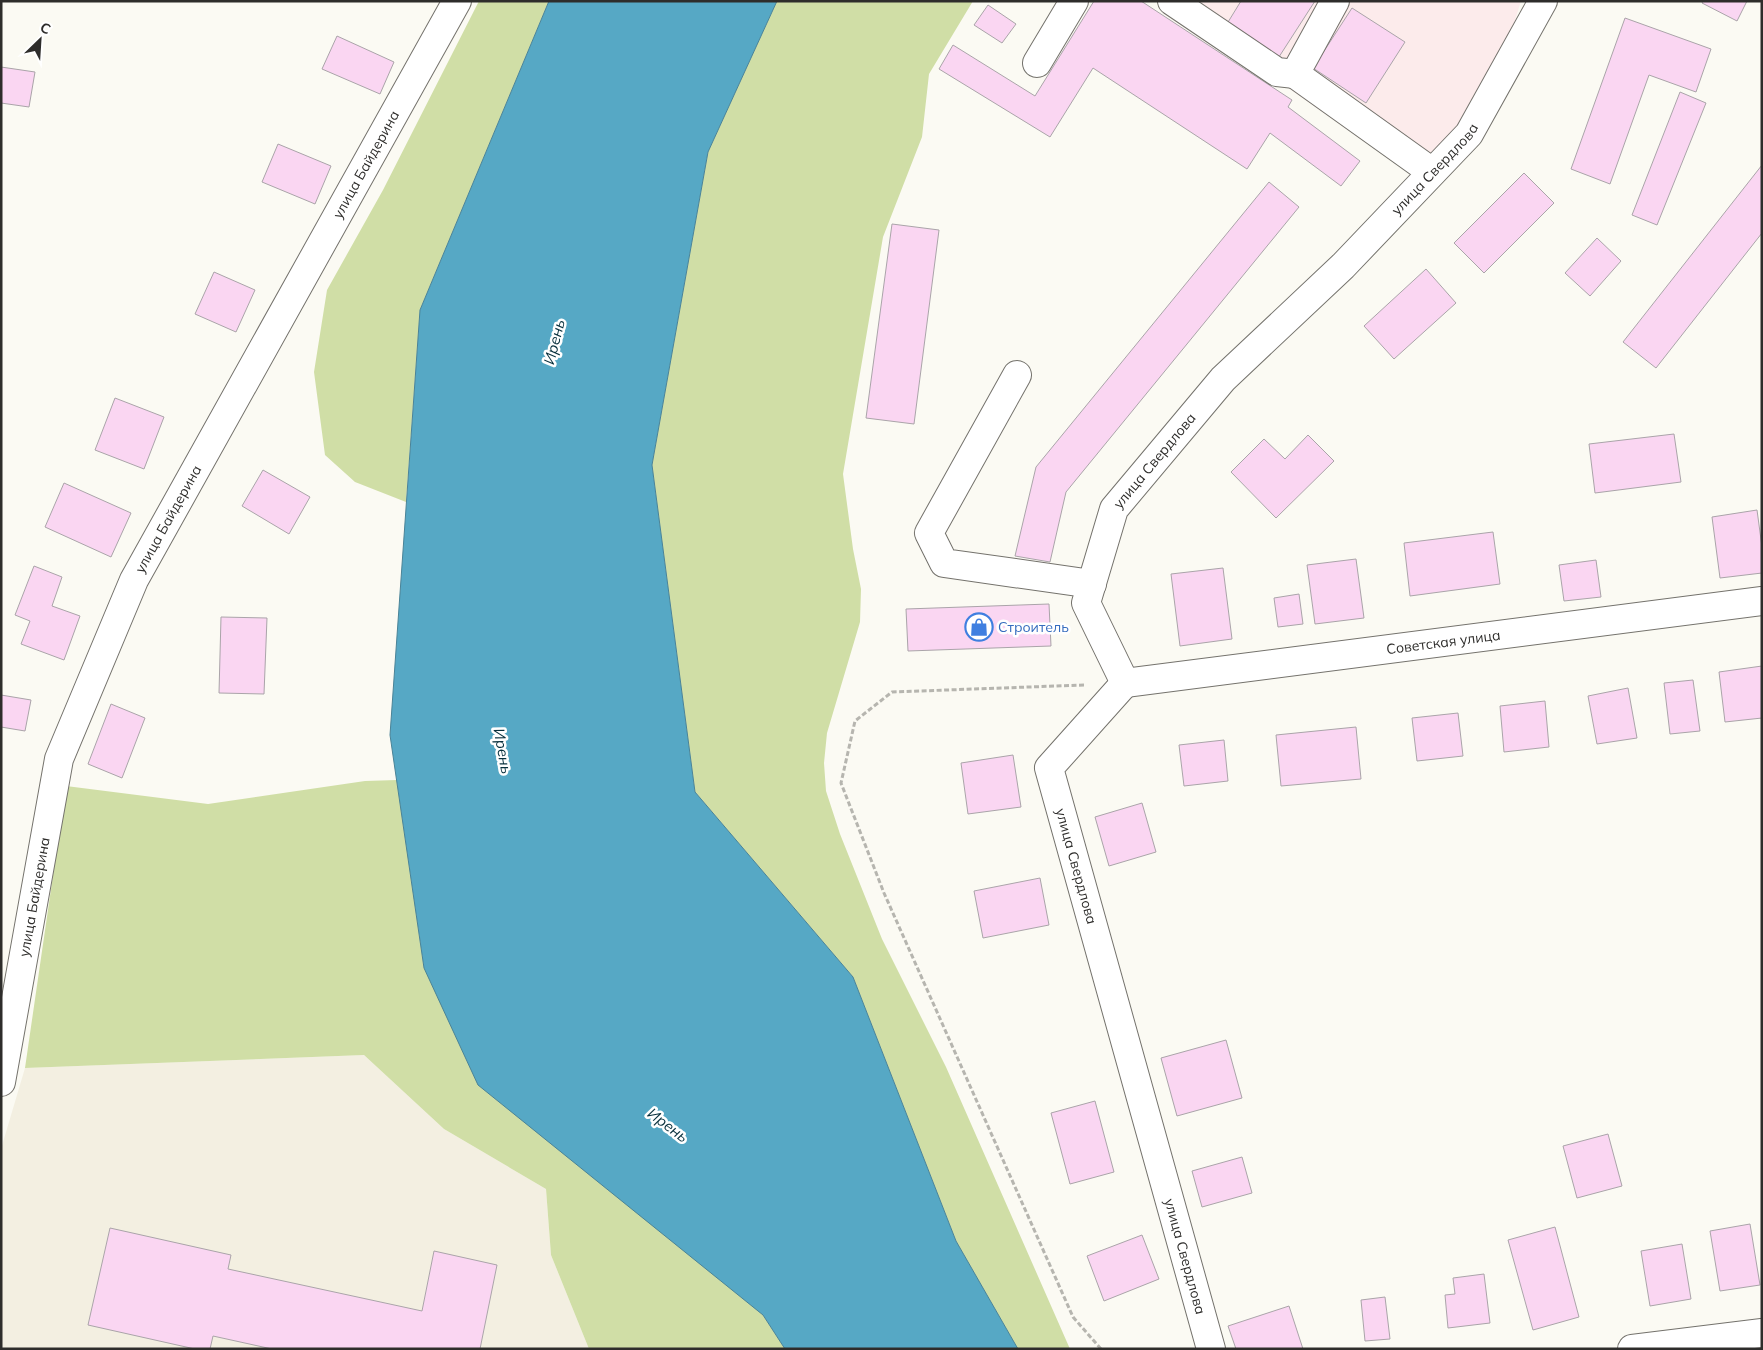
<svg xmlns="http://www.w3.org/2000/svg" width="1763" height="1350" font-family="Mulish,sans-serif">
  <rect width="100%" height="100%" fill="#fbfaf3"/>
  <path fill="#fcebeb" d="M1165,1h356l-9,29 -56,99 -43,47z"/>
  <path fill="#f3efe1" d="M364,1055l80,74 102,60 5,66 38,94h-588v-200l24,-81z"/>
  <path fill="#d0dea6" d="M479,1h70l-129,309 -14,192 -51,-20 -30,-27 -11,-83 13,-82 56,-100z
    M777,1h196l-44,73 -7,63 -39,100 -40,237 10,75 8,40 -1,33 -33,111 -3,30 2,28 14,43 42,105 64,128 124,282h-52l-62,-108 -103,-264 -158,-185 -43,-327 56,-313z
    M397,780l27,188 339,347 22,34h-196l-38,-94 -5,-66 -102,-60 -80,-74 -339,13 41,-282 142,18 157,-23z"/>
  <path fill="#56a8c5" stroke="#4a8397" d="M549,1h228l-69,151 -56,313 43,327 158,185 103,264 62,108h-233l-22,-34 -285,-230 -54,-117 -34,-233 30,-425z"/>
  <path fill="#fad6f2" stroke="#aaa4a9" d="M1094,1h47l151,99 -4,7 72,54 -19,25 -71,-53 -23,36 -154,-101 -43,69 -111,-68 14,-24 82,51z
    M1241,1h74l-38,59 -52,-33z
    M1703,1h44l-10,20 -35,-18z
    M988,5l28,19 -14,19 -28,-18z
    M1352,8l53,34 -39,61 -53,-35z
    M1625,18l86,31 -15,43 -47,-17 -39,109 -39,-15z
    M337,36l57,26 -14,32 -58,-25z
    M1,67l34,5 -6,35 -28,-4z
    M1680,92l26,11 -49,122 -25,-10z
    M278,144l53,22 -16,38 -53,-22z
    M1762,165v68l-106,135 -33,-26z
    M1524,173l30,30 -70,70 -30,-30z
    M1269,182l30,25 -233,285 -16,70 -35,-6 21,-89z
    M892,224l47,6 -25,194 -48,-6z
    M1597,238l24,23 -31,35 -25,-23z
    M1426,269l30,34 -62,56 -30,-33z
    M214,272l41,18 -19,42 -41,-18z
    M115,398l49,19 -20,52 -49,-19z
    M1674,434l7,48 -86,11 -6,-49z
    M1308,435l26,26 -58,57 -45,-46 33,-33 21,20z
    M263,470l47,27 -21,37 -47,-28z
    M64,483l67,30 -20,44 -66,-30z
    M1757,510l5,37v26l-42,5 -8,-61z
    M1493,532l7,52 -90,12 -6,-53z
    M1356,559l8,59 -49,6 -8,-59z
    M1596,560l5,37 -37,4 -5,-36z
    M34,566l28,11 -10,29 28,10 -16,44 -43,-16 9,-23 -15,-6z
    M1223,568l9,71 -52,7 -9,-72z
    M1299,594l4,30 -25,3 -4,-29z
    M1049,604l2,42 -143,5 -2,-42z
    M221,617l46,1 -3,76 -45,-1z
    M1762,666v52l-37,4 -6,-50z
    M1693,680l7,51 -30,3 -6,-51z
    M1628,688l9,50 -40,6 -9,-48z
    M1,695l30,5 -6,31 -24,-4z
    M1545,701l4,46 -45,5 -4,-46z
    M111,704l34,14 -23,60 -34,-14z
    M1458,713l5,43 -46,5 -5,-43z
    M1356,727l5,52 -80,7 -5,-51z
    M1224,740l4,41 -44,5 -5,-41z
    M1013,755l8,52 -53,7 -7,-51z
    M1142,803l14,49 -47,14 -14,-49z
    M1040,878l9,47 -66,13 -9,-47z
    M1226,1040l16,58 -65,18 -16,-58z
    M1095,1101l19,71 -44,12 -19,-71z
    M1608,1134l14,52 -45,12 -14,-52z
    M1242,1157l10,36 -50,14 -10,-36z
    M1750,1224l10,61 -40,6 -10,-60z
    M1555,1227l24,90 -46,13 -25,-90z
    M110,1228l121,27 -3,14 194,42 12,-60 63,14 -17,84h-208l-59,-13 -3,13h-15l-107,-24z
    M1142,1235l17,44 -55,22 -17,-45z
    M1682,1244l9,55 -41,7 -9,-55z
    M1484,1274l6,49 -42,5 -3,-33 10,-1 -2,-16z
    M1385,1297l5,42 -25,2 -4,-41z
    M1289,1306l14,43h-67l-8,-23z"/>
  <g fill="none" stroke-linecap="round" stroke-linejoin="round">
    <g stroke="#74726c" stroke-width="30">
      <g id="minor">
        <path d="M1172,1l105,71 18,2"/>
        <path d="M1335,1l-40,73 137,98"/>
        <path d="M1037,63l37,-62"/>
        <path d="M1017,375l-88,158 15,30 148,21"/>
        <path id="s1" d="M1125,683l-39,-80 28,-94 109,-130 120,-113 126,-132 74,-133"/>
        <path id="s2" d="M1125,683l-76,85 162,581"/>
        <path id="s3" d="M1125,683l637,-82"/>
        <path id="s4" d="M1,1082l58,-323 75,-179 323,-579"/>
        <path d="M1632,1349l130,-16"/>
      </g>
    </g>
    <path stroke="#b6b5af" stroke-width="3" stroke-dasharray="5 2.5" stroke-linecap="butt" d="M1084,685l-192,7 -37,29 -14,62 43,110 189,424 28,32"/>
    <use href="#minor" stroke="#fff" stroke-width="28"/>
  </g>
  <defs>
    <g id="shop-ring" transform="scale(1.4375)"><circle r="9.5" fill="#fff" stroke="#3f7fe0" stroke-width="1.5"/><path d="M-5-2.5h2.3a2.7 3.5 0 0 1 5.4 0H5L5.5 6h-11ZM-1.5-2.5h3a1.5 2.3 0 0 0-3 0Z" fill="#3f7fe0"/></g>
  </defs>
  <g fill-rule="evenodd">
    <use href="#shop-ring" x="979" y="627"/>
  </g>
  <g text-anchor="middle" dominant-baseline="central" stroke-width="5" stroke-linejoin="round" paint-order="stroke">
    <g font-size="14" fill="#2e2d2b" stroke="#fff">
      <text stroke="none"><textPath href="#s4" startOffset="998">улица Байдерина</textPath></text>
      <text stroke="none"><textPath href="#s1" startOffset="655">улица Свердлова</textPath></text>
      <text stroke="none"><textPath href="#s1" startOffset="250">улица Свердлова</textPath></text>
      <text stroke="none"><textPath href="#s4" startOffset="592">улица Байдерина</textPath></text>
      <text stroke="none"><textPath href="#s3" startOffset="321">Советская улица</textPath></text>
      <text stroke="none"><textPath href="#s2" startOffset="216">улица Свердлова</textPath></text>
      <text stroke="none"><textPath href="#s4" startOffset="188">улица Байдерина</textPath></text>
      <text stroke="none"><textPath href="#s2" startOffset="621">улица Свердлова</textPath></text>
    </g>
    <g font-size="14" fill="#366cbe" stroke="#fff" text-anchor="start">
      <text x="998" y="627">Строитель</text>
    </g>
    <g font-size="15" font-style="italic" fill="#072f3c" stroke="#fff">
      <text transform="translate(554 342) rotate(-76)">Ирень</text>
      <text transform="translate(503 751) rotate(80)">Ирень</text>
      <text transform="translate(668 1125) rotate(37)">Ирень</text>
    </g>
  </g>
  <rect width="1763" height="1350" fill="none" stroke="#2e2d2b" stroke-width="5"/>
  <g transform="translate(40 40) rotate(25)" stroke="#ffffff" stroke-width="4" paint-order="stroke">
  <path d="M0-4L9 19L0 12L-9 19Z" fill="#2e2d2b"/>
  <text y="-8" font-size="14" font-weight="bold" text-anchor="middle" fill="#2e2d2b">С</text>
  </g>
</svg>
